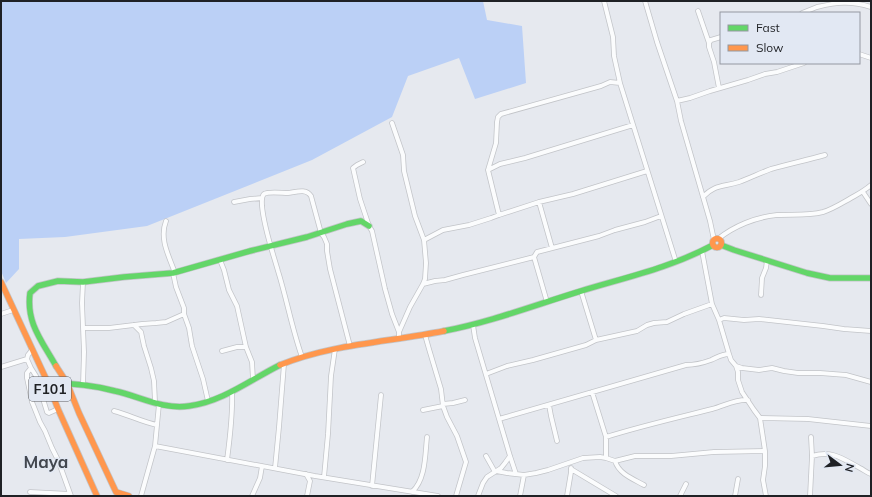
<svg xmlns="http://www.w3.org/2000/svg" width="872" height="497" font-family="Mulish,sans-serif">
  <rect width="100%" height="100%" fill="#e6e9ef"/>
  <path fill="#bbd0f6" d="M1,1h482l4,19 35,6 4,57 -51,16 -16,-41 -51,18 -16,41 -80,43 -165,66 -82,11 -46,2v30l-13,14 -5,-12z"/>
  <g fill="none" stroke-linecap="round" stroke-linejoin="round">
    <g stroke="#c2c4c8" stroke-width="5.5">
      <path id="street" d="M604,1l9,36 1,19 6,27
        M645,1l12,41 20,59
        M698,11l11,32
        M802,13c5,-2 10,-4 15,-6 21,-5 33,-6 54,0
        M859,54l12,4
        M719,88l-5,-26 -5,-15v-4l2,-3 10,-3
        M392,123l11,32 1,16 11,45 9,24 2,23 -1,16 -2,5 -13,23 -11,25
        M363,162l-6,3 -4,3 7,31 9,27 3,5 13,58 7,25 7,18v7
        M488,170l12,-6 25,-6 108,-33
        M863,192l8,12
        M703,197c12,-13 21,-10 36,-15 11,-4 21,-9 32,-13 18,-5 36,-9 54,-14
        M234,202l16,-3 12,-1
        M539,202l13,46
        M499,215l-11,-45 8,-27 1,-21 1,-5 3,-3 100,-28 9,-4 10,1 56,179
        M166,221c-7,18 3,35 9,52
        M718,239c16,-13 38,-22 59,-24 15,-1 31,1 46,-3 10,-3 19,-9 28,-14 7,-4 13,-7 20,-13
        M424,240l19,-10 26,-5 22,-7 8,-3 40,-13 34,-8 74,-23
        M714,240l-4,-19 -29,-100 -4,-20 13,-3 20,-7 38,-11 17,-6 12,-2 27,-9
        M702,251l10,53 7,16 5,-2 20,2 15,-1 64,7 21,3 27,2
        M534,257l13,45
        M220,260l4,10 5,20 8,16 9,41 6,15 1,18
        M173,273l3,14 8,21v6l5,14 3,18 11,33 5,22
        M83,282l-1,21 2,49 -1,32
        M423,284l12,-3 10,-1 18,-5 71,-18 3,-5 62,-16 16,-6 30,-8 16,-6
        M581,291l15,49
        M761,295l1,-17 4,-10 1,-8
        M1,314l12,-4
        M719,320l10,34
        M134,325l7,7 3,14 7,22 3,13 1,21
        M473,325l2,13 35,118 6,18
        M83,328h26l33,-4 14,-1 10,-1 18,-8
        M425,335l4,14 12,40 2,17 4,11 10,19 9,26 -10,34
        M32,350l-4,5 -1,4 4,9 5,8 11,36 2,1 9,-4
        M222,351l15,-4h9
        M302,357c-10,-28 -15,-57 -24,-86 -6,-21 -14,-43 -16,-65 0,-4 -1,-9 2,-12 4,-3 18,-1 24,-1 8,-1 18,-5 23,3l10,37 3,4 3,7v7l3,18 20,77
        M736,366l6,2 17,2 13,-2 12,3 14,2h22l26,2 25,7
        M1,367l26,-8
        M31,368l-4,5v5l5,24 8,20 5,9 7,17 6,12 13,36
        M486,374l21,-8 26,-6 53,-15 10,-5 41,-9 10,-6 7,-2 13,-1 17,-8 28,-10
        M592,392l14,45v21
        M443,404l10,-1 12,-3
        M549,405l2,11 6,25
        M423,410l20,-4
        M114,411c15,4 28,11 43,14
        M760,418l48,1 63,7
        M499,419l187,-54c9,0 17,-2 25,-5 7,-3 11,-6 18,-6l2,6 5,6 2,6v8l4,12 12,18 6,8 5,33v15l-2,14 3,16
        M606,437c35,-11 70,-19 106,-28 12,-3 23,-10 36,-9
        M155,446l160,30 123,20
        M486,456l9,16
        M812,456c21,-6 31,3 48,12 4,2 7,5 11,6
        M227,460c3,-23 6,-45 5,-69
        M615,461c4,13 18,18 29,24
        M275,468l4,-41 5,-63
        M571,469l45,27
        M496,471l11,2 17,2 12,-2 12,-3 35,-12 17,-1 6,1 9,3 20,-5h36l43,-4 51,-1
        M306,474l4,7 -3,15
        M324,477l4,-43 3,-58 4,-27
        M372,486l9,-91
        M30,492l40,2
        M412,492c14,-13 13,-37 15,-55
        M141,496l14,-50 4,-42
        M252,496l8,-18 2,-12
        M478,496l5,-13 4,-6 14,-9 4,-5 5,-7
        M520,496l4,-21
        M567,496l4,-24v-4
        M680,496l6,-12
        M735,496l3,-17
        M810,496l2,-40 -1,-19"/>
    </g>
    <g stroke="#c2c4c8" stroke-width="7">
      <path id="fast" d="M721,245l13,5 73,23 23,5h41
        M444,331c47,-9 91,-26 137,-40 46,-14 89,-23 132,-46
        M56,366c-14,-25 -30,-43 -26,-73l8,-7 20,-5 25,1 41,-5 49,-4 77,-22 57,-14 40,-13 14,-3 8,5
        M48,383c22,0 45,2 67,8 24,5 48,19 74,15 33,-4 61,-26 91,-41"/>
    </g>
    <g stroke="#c2c4c8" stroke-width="7">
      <path id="slow" d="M712.5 243a4.5 4.5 0 1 1 9 0a4.5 4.5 0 1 1-9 0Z
        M1,282l47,101 10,26 39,87
        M280,365c51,-21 109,-23 164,-34
        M56,366l11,17 12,30 37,79 13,4"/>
    </g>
    <use href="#street" stroke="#fbfcfd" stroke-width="4"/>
    <use href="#fast" stroke="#63d668" stroke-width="5.5"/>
    <use href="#slow" stroke="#ff974d" stroke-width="5.5"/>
  </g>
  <g text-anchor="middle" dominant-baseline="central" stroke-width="3" stroke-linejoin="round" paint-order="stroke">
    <rect fill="#e2e8f3" stroke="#5a5d63" stroke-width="1" x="29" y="377" width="42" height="24" rx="3"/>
    <g font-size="14" font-weight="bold" fill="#1f2125">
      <text x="50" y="389">F101</text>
    </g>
    <g font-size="17" font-weight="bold" fill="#42474f" stroke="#e2e8f3">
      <text x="46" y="461">Maya</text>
    </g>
  </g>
  <rect width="872" height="497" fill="none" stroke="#1f2125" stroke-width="4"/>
  <rect x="720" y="12" width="140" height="52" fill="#e2e8f3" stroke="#9498a1"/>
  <rect x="728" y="25" width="20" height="6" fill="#63d668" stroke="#9498a1"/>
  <text x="756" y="32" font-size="12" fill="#1f2125">Fast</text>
  <rect x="728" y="45" width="20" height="6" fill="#ff974d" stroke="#9498a1"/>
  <text x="756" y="52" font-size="12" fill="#1f2125">Slow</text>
  <g transform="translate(840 465) rotate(106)" stroke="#e2e8f3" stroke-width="3" paint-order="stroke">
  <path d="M0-3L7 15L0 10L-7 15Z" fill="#1f2125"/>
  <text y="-6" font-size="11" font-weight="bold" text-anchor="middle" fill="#1f2125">N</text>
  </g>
</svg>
